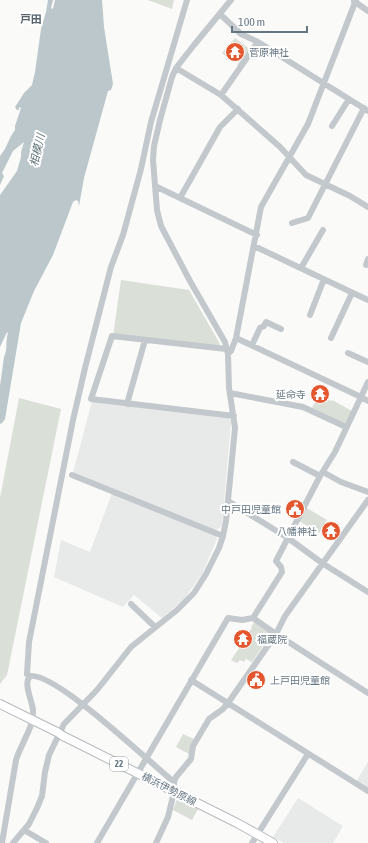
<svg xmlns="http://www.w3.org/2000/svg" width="368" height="843" font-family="'Asap Condensed','Noto Sans JP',sans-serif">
  <rect width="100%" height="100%" fill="#fafaf8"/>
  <path fill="#e8e9e9" d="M92,401l137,17 2,4 -9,104 -7,5 -142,-58z
    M112,493l104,42 1,4 -15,35 -18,25 -22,19 -28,-23 -11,12 -69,-30 7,-37 29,12z
    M368,762v28l-12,-8z
    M298,798l45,28 -10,17h-49l-11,-6z"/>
  <path fill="#dadfd7" d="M148,0h26l-2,9z
    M235,38l16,12 -12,17 -2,-2 3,-4 -8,-6 -4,3 -6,-5z
    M121,280l68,10 31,54 -1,3 -106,-11z
    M19,398l42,11 -54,266 -7,9v-186z
    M317,398l10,4 1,-2 3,1 1,-1 20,11 -7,13 -33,-16z
    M305,507l22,13 -8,13 -20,-12z
    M255,621l17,12 -20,29 -6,-3 -2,3 -4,-2 -3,3 -6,-3 10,-15 -1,-3 12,-14 -1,-1z
    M183,734l11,5 -5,15 -13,-7z
    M177,799l21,10 -6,11 -19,-10z"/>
  <path fill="#bbc7cb" d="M48,0h5l-2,8 2,1 2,-9h47l2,27 9,57 -2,6 -3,1 -24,87 -5,28 -1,-5 -2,-1 -3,2 -20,53 -19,36 -13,32 -16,96 -3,4 -2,1v-38l4,-29c4,-7 1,-16 4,-24l-1,-1 -7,15v-152l17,-24 4,-14v-5l3,-10 -11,9 -11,22 2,3 -4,9v-29l5,-7 6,-13 4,-6v-4l6,-18 -2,-1v3h-2l-2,-3 9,-14 8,-8 3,-13 6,-43 5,-17z"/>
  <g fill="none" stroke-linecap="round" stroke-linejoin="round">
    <g stroke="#b5babe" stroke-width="10">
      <path id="major" d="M0,704l57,28
        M63,736l174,87 36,20"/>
    </g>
    <path stroke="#c3c8cc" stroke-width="6" d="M354,1l14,10
      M220,14l21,20 17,8 110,69
      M176,68l45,27 59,52 26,28 44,21 18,11
      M221,95l37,-53
      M332,126l17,-27
      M155,186l102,49
      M180,198l40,-71 18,-18
      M292,223l16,-5 56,-110
      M254,246l114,54
      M366,265l2,-6
      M301,268l22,-38
      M310,315l14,-36
      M236,338l125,59 7,4
      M331,338l21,-45
      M252,345l8,-17 4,-2 2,-4 15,7
      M226,349l-114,-13 -21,63 143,17
      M348,353l20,9
      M228,354l3,-3 5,-13 25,-131 47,-83 48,-124
      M230,393l73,14 43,20
      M127,404l18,-64
      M293,462l27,14
      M323,472l18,10 27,10
      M72,475l151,61
      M228,501l60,37 34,25 46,29
      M131,604l24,23
      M253,618l23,16 92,59
      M27,674l2,-32 44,-222 12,-52 26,-101 12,-32 18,-66 10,-47 36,-122
      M191,680l177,111
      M24,830l22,13
      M2,843l14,-83c5,-17 18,-32 17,-50 -1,-10 -10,-26 -3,-34 26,-4 120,87 144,106
      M13,843l16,-19 8,-16 5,-12 3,-24 4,-17 15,-31 33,-34 34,-43 46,-37 17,-17 12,-19 13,-26 4,-12 3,-15 9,-93 -6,-40 -1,-34 -3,-12 -35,-61 -29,-55 -4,-16 -4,-50 1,-14 6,-26 12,-43 4,-9 18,-23 37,-45
      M97,843l131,-225 14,2 11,-2 29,-46 -1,-5 -5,-6 44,-85 15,-24 33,-70
      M156,843l12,-26 6,-25v-10l2,-5 15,-18 2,-13 16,-27 14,-10 5,-6 48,-69 9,-18 83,-116
      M252,843l56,-89"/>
    <use href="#major" stroke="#fff" stroke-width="8"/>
    <g stroke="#b5babe" stroke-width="10" stroke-linecap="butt">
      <path id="major-bridge" d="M57,732l6,4"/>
    </g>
    <use href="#major-bridge" stroke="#fff" stroke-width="8"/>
  </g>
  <defs>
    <g id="temple-disc" transform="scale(1)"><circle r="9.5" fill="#e4572e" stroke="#fff"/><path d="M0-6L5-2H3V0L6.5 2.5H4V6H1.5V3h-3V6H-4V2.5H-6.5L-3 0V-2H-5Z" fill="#fff"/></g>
    <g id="civic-disc" transform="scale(1)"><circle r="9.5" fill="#e4572e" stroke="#fff"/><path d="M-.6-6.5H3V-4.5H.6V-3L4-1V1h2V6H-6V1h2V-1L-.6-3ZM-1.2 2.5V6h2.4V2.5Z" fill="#fff"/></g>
  </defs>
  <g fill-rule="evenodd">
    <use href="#temple-disc" x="235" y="52"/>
    <use href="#temple-disc" x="320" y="394"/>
    <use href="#civic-disc" x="295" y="509"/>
    <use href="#temple-disc" x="331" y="531"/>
    <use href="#temple-disc" x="243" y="639"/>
    <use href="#civic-disc" x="256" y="680"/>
  </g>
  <g text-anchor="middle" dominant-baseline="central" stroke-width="4" stroke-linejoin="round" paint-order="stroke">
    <rect fill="#fff" stroke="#939fa8" stroke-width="1" x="110" y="757" width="18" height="14" rx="3"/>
    <g font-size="9" font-weight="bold" fill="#657683">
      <text x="119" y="764">22</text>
    </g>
    <g font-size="10" fill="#657683" stroke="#fff" text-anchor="start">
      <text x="249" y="52">菅原神社</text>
      <text x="306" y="394" text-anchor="end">延命寺</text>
      <text x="281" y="509" text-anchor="end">中戸田児童館</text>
      <text x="317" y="531" text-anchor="end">八幡神社</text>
      <text x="257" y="639">福蔵院</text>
      <text x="270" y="680">上戸田児童館</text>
    </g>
    <g font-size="10" fill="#657683" stroke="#fff">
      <text transform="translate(169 789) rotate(27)">横浜伊勢原線</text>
    </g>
    <g font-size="11" font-weight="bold" fill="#57646e" stroke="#fff">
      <text x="31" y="19">戸田</text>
    </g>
    <g font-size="11" font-style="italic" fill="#60757c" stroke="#fff">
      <text transform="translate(37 150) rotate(-77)">相模川</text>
    </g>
  </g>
  <path d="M232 26v6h75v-6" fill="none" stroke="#657683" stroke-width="2"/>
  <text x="238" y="26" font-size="12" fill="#657683" stroke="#ffffff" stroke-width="3" paint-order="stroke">100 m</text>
</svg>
